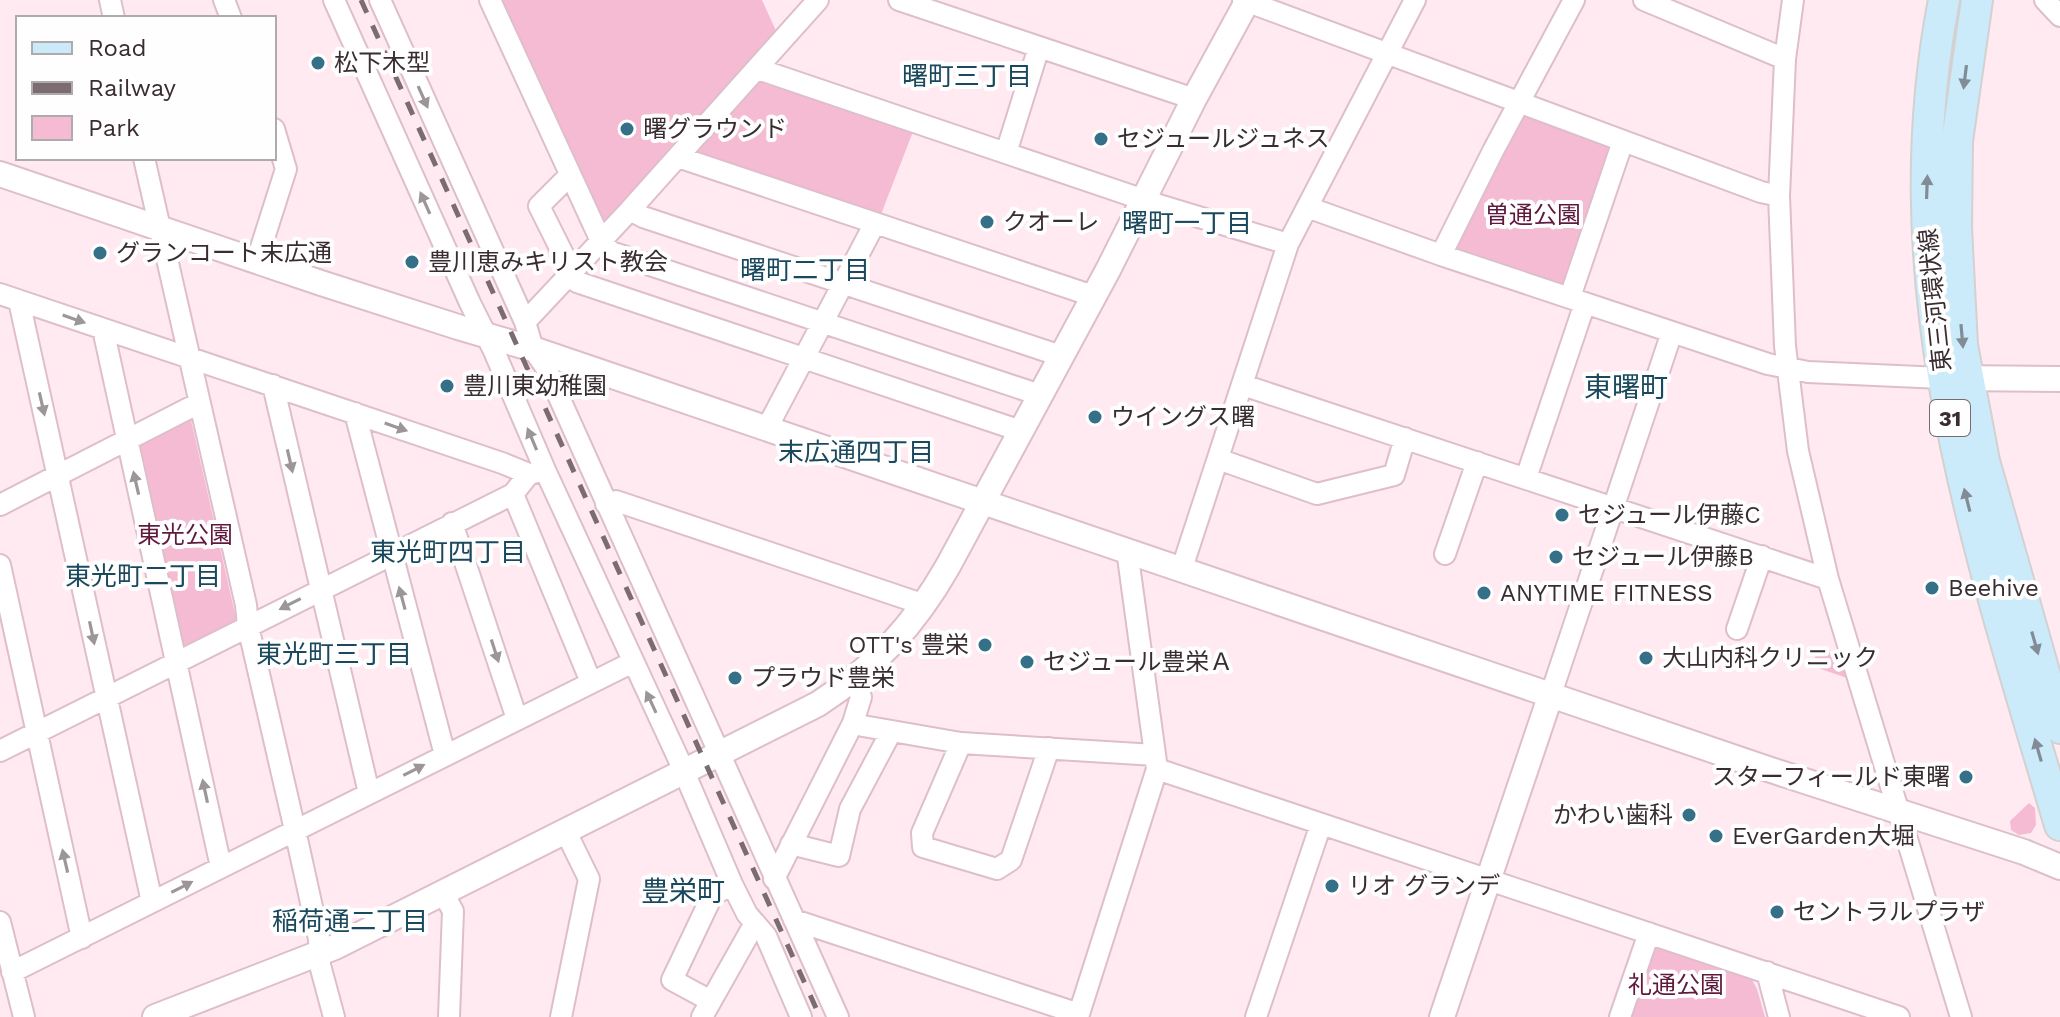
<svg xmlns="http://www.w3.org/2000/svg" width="2060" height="1017" font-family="'Work Sans','Noto Sans JP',sans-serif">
  <rect width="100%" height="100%" fill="#ffeaf2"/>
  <path fill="#f5bbd3" d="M501,0h261l16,35 -169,190 -7,-2z
    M763,79l151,50 -34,88 -184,-61 -3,-5 62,-70z
    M1529,114l79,30 4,8 -43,129 -8,5 -101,-33 -4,-9 63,-125z
    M185,417l6,3 45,198 -3,8 -49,25 -6,-3 -41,-206z
    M1818,649l28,9 7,22 -41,-14z
    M2029,803l6,5 1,17 -5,8 -12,2 -8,-5 -1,-9z
    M1660,947l91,31 6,11 8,28h-135l23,-66z"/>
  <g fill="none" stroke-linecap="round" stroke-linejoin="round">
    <g stroke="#debecb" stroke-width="24">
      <path id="minor" d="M110,0l4,18
        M224,0l7,18
        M334,0l136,303 24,48 51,119 134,290 53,124 15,30 19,22 35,81
        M380,0l145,322 8,27 12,17 293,651
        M490,0l111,241 10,11 429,143
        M899,0l295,99
        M1243,0l518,192 18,4
        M1644,0l141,59
        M1793,0l-8,59 -6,137 6,150 13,105 30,128 133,438
        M2045,0l15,16
        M758,69l401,136 129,39
        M1006,153l33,-106
        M678,157l415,139
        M144,158l102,447 2,21 47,204 24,109 1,26 14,52
        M570,175l-31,31 38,76 444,149
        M1307,207l134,48 327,109 40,8 134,6
        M630,210l13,7 418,139
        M1441,255l52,-104 81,-151
        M257,260l29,-91 -12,-40
        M0,294l502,169 27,11
        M1570,297l53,-156
        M19,301l133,601
        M525,322l105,-112 188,-210
        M103,329l118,538
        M273,385l96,408
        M1243,385l585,194
        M355,413l90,342
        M767,428l108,-205
        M1218,459l99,35 77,-19 11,-37
        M1526,478l59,-175
        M513,494l78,188
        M606,504l10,-3 309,104
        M0,505l199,-102
        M452,523l65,196
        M1127,550l30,219 742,248
        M1445,554l32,-92
        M0,565l82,373
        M1182,568l106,-324 127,-244
        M1737,629l25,-73
        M855,680l6,17 -8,26 10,3 98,17 194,12
        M1551,694l121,-362
        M961,743l-39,90 1,14 74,22 14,-9 38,-112
        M0,751l513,-257 16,-20 16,-4
        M791,844l48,12 11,-47 41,-77
        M774,879l79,-156
        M443,893l10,18 -4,106
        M794,920l285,94
        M0,922l24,95
        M12,972l621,-310
        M1767,972l12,45
        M709,1000l-37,-20 40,-84 20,-12
        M561,1017l28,-138 -23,-47
        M702,1017l53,-94
        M1078,1017l79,-248
        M1256,1017l65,-193
        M1620,1017l29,-84"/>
    </g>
    <g stroke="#debecb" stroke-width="28">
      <path id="tertiary" d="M0,174l321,109 137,44 75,22 1238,421 253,82 36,15
        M1952,378l108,1
        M155,1017l180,-70 483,-243c57,-37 96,-78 130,-138l160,-296 86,-171 54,-99
        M1442,1017l109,-323"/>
    </g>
    <g stroke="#d3d1d2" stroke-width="34">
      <path id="primary" d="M1944,0c-56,291 35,550 116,825
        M1977,0l-20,141 -1,86 6,118 22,116 76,267"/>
    </g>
    <use href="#minor" stroke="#fff" stroke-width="20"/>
    <use href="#tertiary" stroke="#fff" stroke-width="24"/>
    <use href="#primary" stroke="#cbebfa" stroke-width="30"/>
    <path stroke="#7b6c72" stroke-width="5" stroke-dasharray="14 14" stroke-linecap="butt" d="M361,0l459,1017"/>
  </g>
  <defs><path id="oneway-solid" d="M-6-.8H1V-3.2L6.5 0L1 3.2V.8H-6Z" transform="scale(2)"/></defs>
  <g fill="#828c96">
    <use href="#oneway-solid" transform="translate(1965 77) rotate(97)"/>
    <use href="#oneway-solid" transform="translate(1927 187) rotate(-88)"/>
    <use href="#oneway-solid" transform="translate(1962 336) rotate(85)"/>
    <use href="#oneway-solid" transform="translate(1967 500) rotate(-104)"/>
    <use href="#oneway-solid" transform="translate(2035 643) rotate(74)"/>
    <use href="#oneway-solid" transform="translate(2038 750) rotate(-106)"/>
  </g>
  <g fill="#9c9698">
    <use href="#oneway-solid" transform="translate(423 97) rotate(66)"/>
    <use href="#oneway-solid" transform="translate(425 203) rotate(-114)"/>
    <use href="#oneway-solid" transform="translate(74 319) rotate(19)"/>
    <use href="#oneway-solid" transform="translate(42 404) rotate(77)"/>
    <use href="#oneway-solid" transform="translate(396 427) rotate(19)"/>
    <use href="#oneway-solid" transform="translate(532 439) rotate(-113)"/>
    <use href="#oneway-solid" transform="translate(290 461) rotate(77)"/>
    <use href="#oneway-solid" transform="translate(136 483) rotate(-103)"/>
    <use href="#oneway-solid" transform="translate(402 598) rotate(-105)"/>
    <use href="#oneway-solid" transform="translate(290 604) rotate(153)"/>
    <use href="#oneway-solid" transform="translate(92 633) rotate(78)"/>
    <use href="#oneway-solid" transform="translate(495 651) rotate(72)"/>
    <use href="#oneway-solid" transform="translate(651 702) rotate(-115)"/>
    <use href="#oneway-solid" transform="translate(414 770) rotate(-27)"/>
    <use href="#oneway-solid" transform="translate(205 791) rotate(-102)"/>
    <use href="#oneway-solid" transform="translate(65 861) rotate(-103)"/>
    <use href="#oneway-solid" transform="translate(182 887) rotate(-27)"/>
  </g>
  <g fill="#356f88" stroke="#fefefe" stroke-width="3">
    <circle cx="318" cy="63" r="8"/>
    <circle cx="627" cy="129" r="8"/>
    <circle cx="1101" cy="139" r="8"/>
    <circle cx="987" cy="222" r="8"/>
    <circle cx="100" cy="253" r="8"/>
    <circle cx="412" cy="262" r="8"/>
    <circle cx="447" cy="386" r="8"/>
    <circle cx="1095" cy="417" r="8"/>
    <circle cx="1562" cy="515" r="8"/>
    <circle cx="1556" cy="557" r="8"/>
    <circle cx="1932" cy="588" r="8"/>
    <circle cx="1484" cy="593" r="8"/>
    <circle cx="985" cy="645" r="8"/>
    <circle cx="1646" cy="658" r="8"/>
    <circle cx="1027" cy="662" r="8"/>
    <circle cx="735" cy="678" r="8"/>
    <circle cx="1966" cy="777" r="8"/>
    <circle cx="1689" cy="815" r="8"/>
    <circle cx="1716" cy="836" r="8"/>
    <circle cx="1332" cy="886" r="8"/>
    <circle cx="1777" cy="912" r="8"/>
  </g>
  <g text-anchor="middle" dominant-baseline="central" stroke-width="8" stroke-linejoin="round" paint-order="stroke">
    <rect fill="#fefefe" stroke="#746c6f" stroke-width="2" x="1930" y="400" width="40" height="36" rx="6"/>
    <g font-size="22" font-weight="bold" fill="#392d32">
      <text x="1950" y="418">31</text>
    </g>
    <g font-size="24" fill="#392d32" stroke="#fefefe" text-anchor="start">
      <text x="334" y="63">松下木型</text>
      <text x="643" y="129">曙グラウンド</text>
      <text x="1117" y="139">セジュールジュネス</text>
      <text x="1003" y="222">クオーレ</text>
      <text x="116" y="253">グランコート末広通</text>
      <text x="428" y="262">豊川恵みキリスト教会</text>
      <text x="463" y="386">豊川東幼稚園</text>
      <text x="1111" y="417">ウイングス曙</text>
      <text x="1578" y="515">セジュール伊藤C</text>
      <text x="1572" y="557">セジュール伊藤B</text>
      <text x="1948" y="588">Beehive</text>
      <text x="1500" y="593">ANYTIME FITNESS</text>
      <text x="969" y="645" text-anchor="end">OTT's 豊栄</text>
      <text x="1662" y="658">大山内科クリニック</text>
      <text x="1043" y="662">セジュール豊栄Ａ</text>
      <text x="751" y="678">プラウド豊栄</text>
      <text x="1950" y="777" text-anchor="end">スターフィールド東曙</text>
      <text x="1673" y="815" text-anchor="end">かわい歯科</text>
      <text x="1732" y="836">EverGarden大堀</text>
      <text x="1348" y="886">リオ グランデ</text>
      <text x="1793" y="912">セントラルプラザ</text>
    </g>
    <g font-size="24" fill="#5e193d" stroke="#fefefe">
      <text x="1533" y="215">曽通公園</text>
      <text x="185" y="535">東光公園</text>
      <text x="1676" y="985">礼通公園</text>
    </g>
    <g font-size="24" fill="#392d32" stroke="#fefefe">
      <text transform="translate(1935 300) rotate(-96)">東三河環状線</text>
    </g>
    <g font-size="26" fill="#1a495d" stroke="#fefefe">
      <text x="967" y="76">曙町三丁目</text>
      <text x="1187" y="223">曙町一丁目</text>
      <text x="805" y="270">曙町二丁目</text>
      <text x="856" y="452">末広通四丁目</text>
      <text x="448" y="552">東光町四丁目</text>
      <text x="143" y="576">東光町二丁目</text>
      <text x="334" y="654">東光町三丁目</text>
      <text x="350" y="921">稲荷通二丁目</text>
    </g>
    <g font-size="28" fill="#1a495d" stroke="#fefefe">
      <text x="1626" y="387">東曙町</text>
      <text x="683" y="891">豊栄町</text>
    </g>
  </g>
  <rect x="16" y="16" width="260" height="144" fill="#fefefe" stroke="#afaaac" stroke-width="2"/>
  <rect x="32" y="42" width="40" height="12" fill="#cbebfa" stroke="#afaaac" stroke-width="2"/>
  <text x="88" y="56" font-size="24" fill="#392d32">Road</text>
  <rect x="32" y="82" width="40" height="12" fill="#7b6c72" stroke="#afaaac" stroke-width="2"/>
  <text x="88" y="96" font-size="24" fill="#392d32">Railway</text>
  <rect x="32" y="116" width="40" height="24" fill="#f5bbd3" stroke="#afaaac" stroke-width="2"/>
  <text x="88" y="136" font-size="24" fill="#392d32">Park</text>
</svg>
